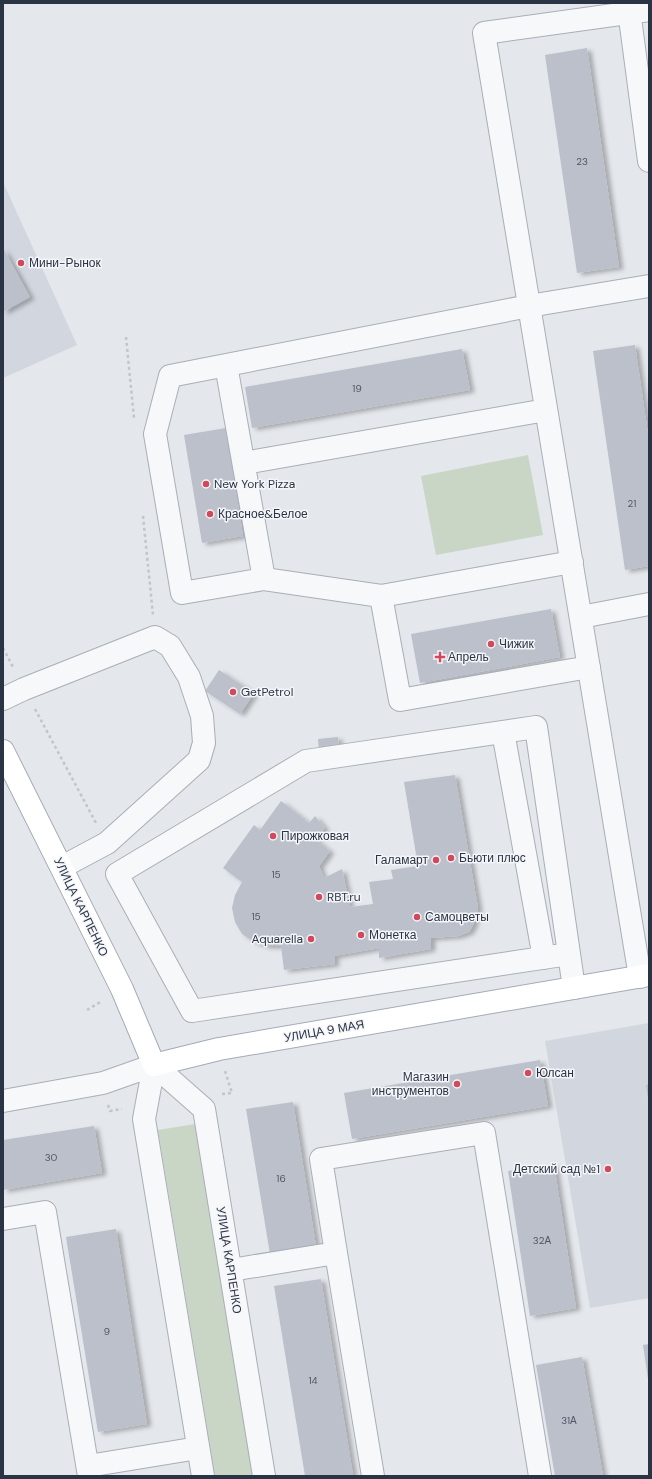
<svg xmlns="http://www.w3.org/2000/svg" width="652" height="1479" font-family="'DM Sans',sans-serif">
  <defs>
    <filter id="shadow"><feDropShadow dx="4.5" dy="2.5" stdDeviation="2" flood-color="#0004"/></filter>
  </defs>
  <rect width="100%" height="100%" fill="#e4e7ec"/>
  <path fill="#d2d6de" d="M3,182l74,163 -74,33z
    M649,1023v275l-59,10 -45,-267z"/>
  <path fill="#c9d6c5" d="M528,455l15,80 -107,20 -15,-79z
    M195,1124l58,352h-38l-57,-346z"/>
  <path fill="#bbc0ca" filter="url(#shadow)" d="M587,48l32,219 -42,6 -32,-218z
    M3,248l27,49 -27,15z
    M635,345l14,96v125l-24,4 -32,-219z
    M462,349l8,41 -218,38 -7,-41z
    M226,428l17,108 -41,7 -18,-108z
    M551,609l9,48 -140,26 -9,-49z
    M219,670l35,23 -14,21 -35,-23z
    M338,737l1,12 -20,2 -1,-12z
    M455,775l23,133 -5,17 -4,7 -11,4 -27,2v11l-52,9v-10l-45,8 1,8 -51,6 -3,-24h-14l-13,-4 -12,-8 -7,-12 -3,-14 3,-13 7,-13 -19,-14 31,-43 6,5 21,-29 28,22 6,-7 10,12 -10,11 15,12 -11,15 5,12 18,-9 8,38 23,-3 -4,-22 24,-3 -2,-9 27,-4 -14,-84z
    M540,1060l8,46 -196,33 -8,-46z
    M649,1084v14h-1l-2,-13z
    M293,1102l23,144 -46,8 -24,-145z
    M94,1126l8,47 -99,17v-50z
    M554,1164l22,144 -46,8 -22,-145z
    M116,1229l31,195 -49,8 -32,-195z
    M321,1279l32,196 -9,1h-39l-31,-190z
    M649,1344v35h-1l-5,-34z
    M582,1357l21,119h-48l-19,-111z"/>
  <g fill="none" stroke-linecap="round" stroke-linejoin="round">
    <g stroke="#a9aeb7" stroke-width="24">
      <path id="minor" d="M628,3l21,158
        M226,365l38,214 117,17
        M244,463l302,-53
        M572,562l-191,34 19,104 189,-33
        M264,579l-82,14 -27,-159 15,-58 359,-70 120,-20
        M581,617l68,-13
        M3,699l21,-10 131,-52 15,9 19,31 13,39 2,27 -5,17 -92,83 -45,24
        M503,732l41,226
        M569,954l-377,57 -75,-137 189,-113 230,-34 38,261
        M640,977l-156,-944 165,-23
        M154,1065l50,44 60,367
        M154,1065l-10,54 59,357
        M3,1101l100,-18 51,-18
        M3,1219l42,-7 44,264
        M336,1253l37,223
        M231,1270l105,-17 -15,-94 163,-26 56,343
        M88,1466l110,-18"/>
    </g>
    <g stroke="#a3abb8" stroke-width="24">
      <path id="major" d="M3,751l119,238 32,76 65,-16 430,-74"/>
    </g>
    <path stroke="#c2c5cb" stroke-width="2.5" stroke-dasharray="3 3" stroke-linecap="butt" d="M126,337l8,81
      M143,516l10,99
      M3,648l11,21
      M35,709l61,114
      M87,1010l15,-9
      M222,1094l10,-1 -7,-22
      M108,1105l2,6 12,-2"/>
    <use href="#minor" stroke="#f7f8fa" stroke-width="22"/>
    <use href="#major" stroke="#fff" stroke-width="22"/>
  </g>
  <g fill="#d1495b" stroke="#f4f6f9" stroke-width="1.5">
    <circle cx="21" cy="263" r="4"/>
    <circle cx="206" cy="484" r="4"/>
    <circle cx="210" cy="514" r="4"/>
    <circle cx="491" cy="644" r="4"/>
    <path d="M438 651h4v4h4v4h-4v4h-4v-4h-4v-4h4z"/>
    <circle cx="233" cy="692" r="4"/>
    <circle cx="273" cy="836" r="4"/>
    <circle cx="451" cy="858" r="4"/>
    <circle cx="436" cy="860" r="4"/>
    <circle cx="319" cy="897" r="4"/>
    <circle cx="417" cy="917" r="4"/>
    <circle cx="361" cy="935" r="4"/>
    <circle cx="311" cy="939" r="4"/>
    <circle cx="528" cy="1073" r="4"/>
    <circle cx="457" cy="1084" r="4"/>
    <circle cx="608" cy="1169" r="4"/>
  </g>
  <g text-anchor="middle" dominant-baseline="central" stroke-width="3" stroke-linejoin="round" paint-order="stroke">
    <g font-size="10" fill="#4f5766">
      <text x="582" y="161">23</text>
      <text x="357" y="388">19</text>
      <text x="632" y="503">21</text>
      <text x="276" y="874">15</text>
      <text x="256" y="916">15</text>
      <text x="51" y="1157">30</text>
      <text x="281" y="1178">16</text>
      <text x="542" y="1240">32А</text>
      <text x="107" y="1331">9</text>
      <text x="313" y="1380">14</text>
      <text x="569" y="1420">31А</text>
    </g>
    <g font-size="12" fill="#2b3445" stroke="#f4f6f9" text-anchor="start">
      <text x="29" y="263">Мини-Рынок</text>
      <text x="214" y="484">New York Pizza</text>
      <text x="218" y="514">Красное&amp;Белое</text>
      <text x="499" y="644">Чижик</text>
      <text x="448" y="657">Апрель</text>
      <text x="241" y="692">GetPetrol</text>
      <text x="281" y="836">Пирожковая</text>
      <text x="459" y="858">Бьюти плюс</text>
      <text x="428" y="860" text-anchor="end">Галамарт</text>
      <text x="327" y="897">RBT.ru</text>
      <text x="425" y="917">Самоцветы</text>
      <text x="369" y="935">Монетка</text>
      <text x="303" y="939" text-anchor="end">Aquarella</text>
      <text x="536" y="1073">Юлсан</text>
      <text x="449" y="1077" text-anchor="end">Магазин<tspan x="449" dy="14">инструментов</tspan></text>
      <text x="600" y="1169" text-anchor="end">Детский сад №1</text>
    </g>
    <g font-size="12" fill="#2b3445" stroke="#f4f6f9">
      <text transform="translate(81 907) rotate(64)">УЛИЦА КАРПЕНКО</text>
      <text transform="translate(324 1031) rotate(-10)">УЛИЦА 9 МАЯ</text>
      <text transform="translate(229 1260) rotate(81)">УЛИЦА КАРПЕНКО</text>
    </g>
  </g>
  <rect width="652" height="1479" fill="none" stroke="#2b3445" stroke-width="8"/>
</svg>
